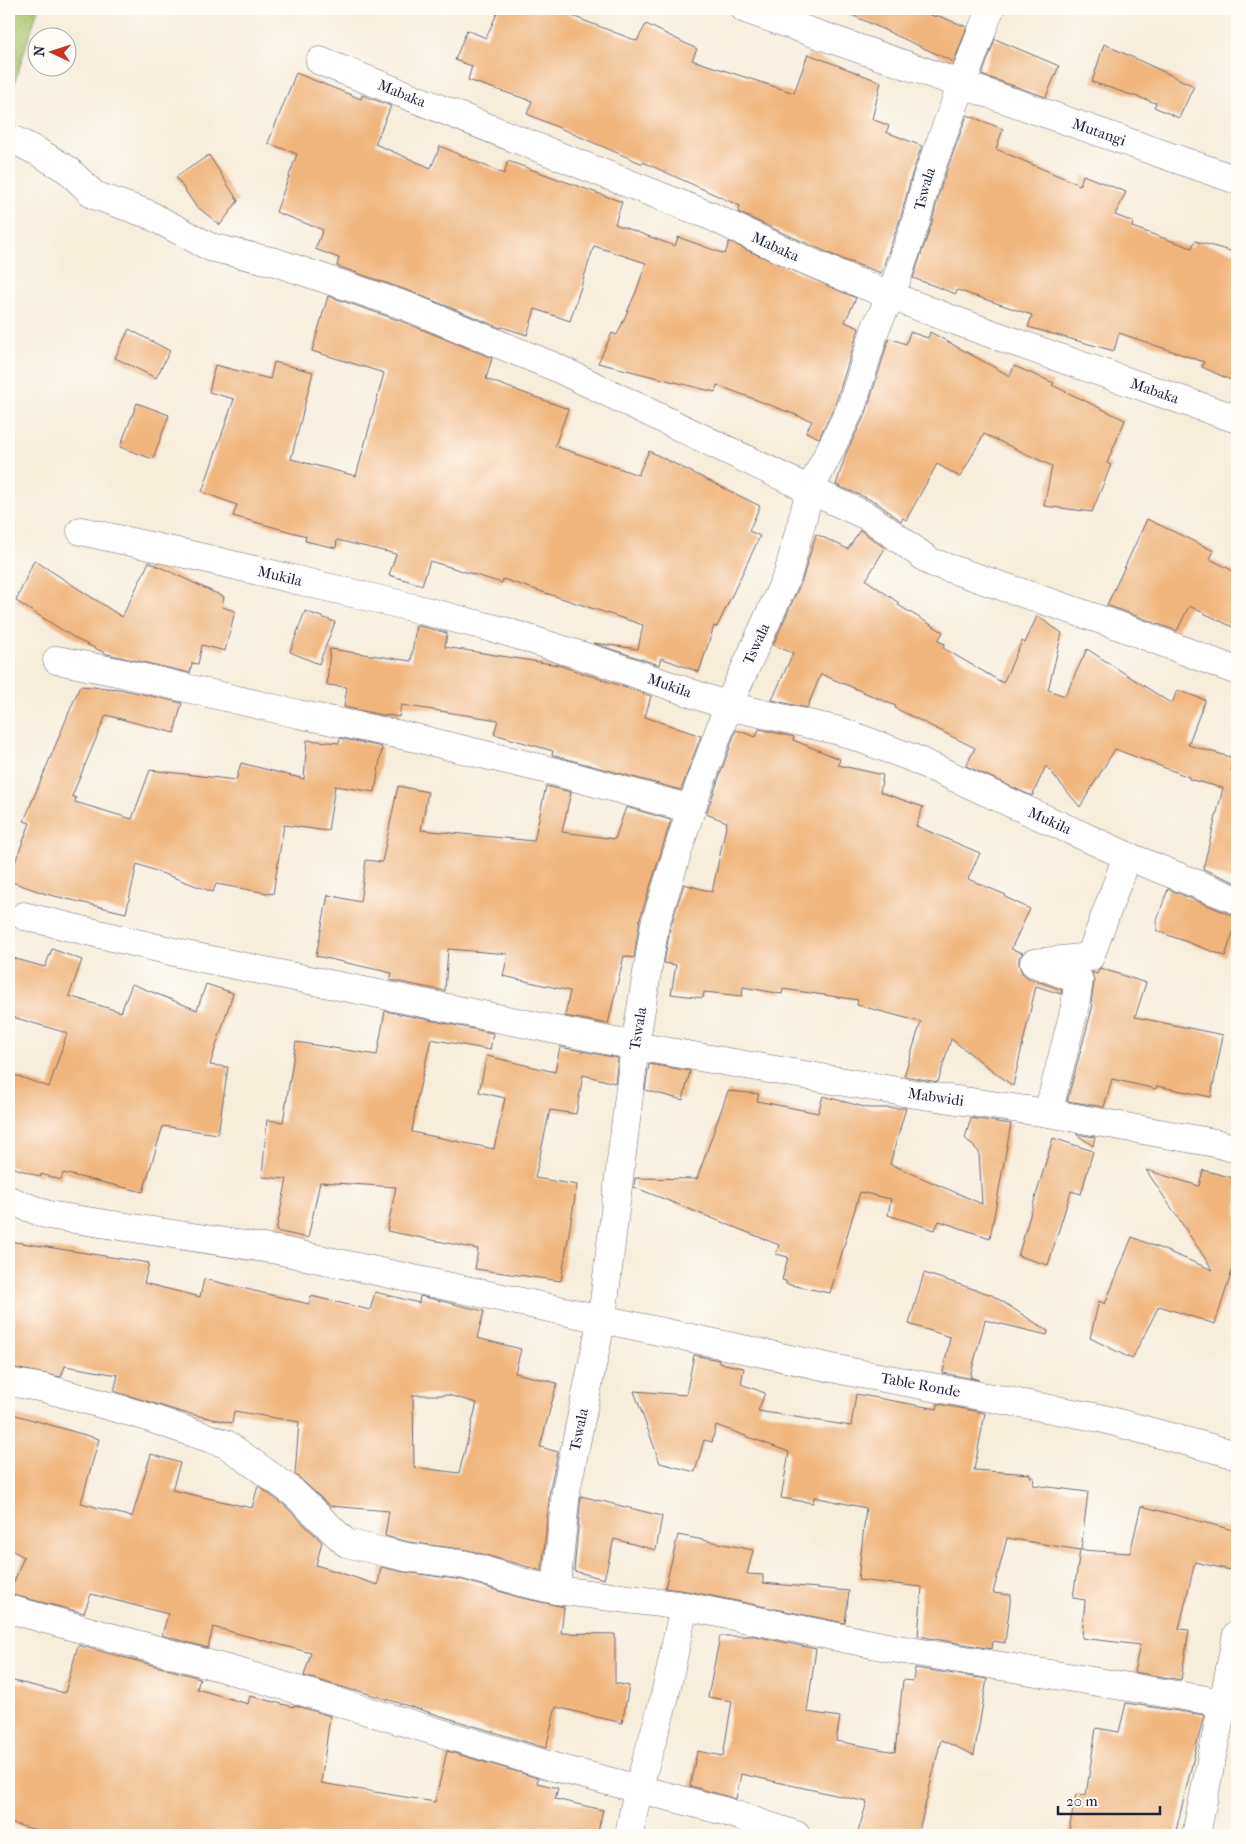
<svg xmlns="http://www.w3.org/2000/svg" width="1246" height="1844" font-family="'IM FELL French Canon',serif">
  <defs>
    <pattern id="grass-dots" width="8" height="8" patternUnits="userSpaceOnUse" patternTransform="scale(1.25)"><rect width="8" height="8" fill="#aac66c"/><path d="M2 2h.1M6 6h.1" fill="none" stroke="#92aa5e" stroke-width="1.8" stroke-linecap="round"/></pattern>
  </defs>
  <rect width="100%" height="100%" fill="#fdfcf7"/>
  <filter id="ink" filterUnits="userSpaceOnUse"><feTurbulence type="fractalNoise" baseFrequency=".02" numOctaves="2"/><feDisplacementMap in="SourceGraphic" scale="10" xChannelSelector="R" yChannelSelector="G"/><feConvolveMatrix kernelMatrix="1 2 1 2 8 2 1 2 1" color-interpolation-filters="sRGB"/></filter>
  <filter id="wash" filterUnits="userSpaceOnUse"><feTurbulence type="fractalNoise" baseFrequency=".0096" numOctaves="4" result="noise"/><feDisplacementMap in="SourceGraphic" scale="20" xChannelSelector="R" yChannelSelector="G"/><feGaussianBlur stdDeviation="1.12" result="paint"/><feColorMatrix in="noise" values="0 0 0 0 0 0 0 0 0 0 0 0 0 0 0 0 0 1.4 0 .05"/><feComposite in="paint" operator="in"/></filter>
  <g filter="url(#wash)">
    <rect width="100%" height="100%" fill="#f7eddb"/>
    <path fill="url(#grass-dots)" stroke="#667454" d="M9,9h29l-29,91z"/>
    <g id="blocks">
      <path fill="#f0b57d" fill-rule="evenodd" d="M499,9h55l83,32 9,-17 51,25 -5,11 102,33 14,-39 73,28 -9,37 17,7 -3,6 36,14 -10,28 -11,43 -20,56 -34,-12 -64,-28 -45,-21 2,-6 -97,-44v2l-116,-50 5,-13 -64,-21 4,-14 -17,-6 12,-30 19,8z
        M839,9h78l19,8v-2l31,12 -13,35z
        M995,39l64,27 -13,31 -64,-22z
        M1104,44l90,42 -15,32 -25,-11 2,-4 -64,-21z
        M296,73l65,26 1,-4 29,11 -16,38 56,24 9,-22 64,28 4,-13 114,41 -7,22 60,22 3,-9 47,17 4,-12 127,56 -11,24 14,6 -23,74 -17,36 -13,-6 6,-11 -95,-36 -2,7 -117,-29 14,-30 5,2 19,-43 10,-29 -52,-17 -24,75 -35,-12 -8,26 -25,-8 -1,1 -89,-36 -75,-26 2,-8 -24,-9 8,-19 -47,-18 21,-58 -29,-11z
        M967,115l36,14 -7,20 84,36 3,-10 43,17 -11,23 18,7 -1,5 60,21 3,-7 42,12v130l-35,-16 2,-5 -85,-29 -5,18 -86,-24 4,-12 -75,-25 -1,4 -43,-16 18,-53 11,-42z
        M209,155l29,46 -18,24 -25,-20 -19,-28z
        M328,296l73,25 91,37 -6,21 82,30 -13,37 83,29 11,-24 111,55 -11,25 11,5 -43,91 -3,-1 -15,46 -38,-14 -2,7 -66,-22 45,6 5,-24 -140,-46 -1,4 -72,-22 -8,24 -33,-10 7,-21 -59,-14 -1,8 -31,-7 1,-5 -73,-20 4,-11 -35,-13 32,-93 -25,-7 6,-27 55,14 4,-17 39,10 -22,87 65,17 28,-103 -72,-22z
        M129,329l41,22 -14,27 -41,-20z
        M910,332l18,6 2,-6 80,44 4,-10 40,17 -2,2 73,35 -18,43 4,2 -19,47 -48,-6 8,-40 -68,-32 -24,43 -23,-13 -31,56 -3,-2 -2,3 -25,-19 -40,-17 11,-34 19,-38 23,-75 17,6z
        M137,403l32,12 -16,44 -33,-12z
        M1147,519l67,32 -4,8 27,14v56l-48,-23 -12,25 -70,-26z
        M860,530l25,18 -19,32 33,23 -1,2 45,27 -5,9 7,3 -2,4 60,35 19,-42 3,2 12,-27 25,17 -14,57 17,6 22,-47 85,55 5,-14 28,10 -17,45 46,13 -3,13h6v112l-34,-14 20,-81 -34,-9v-2l-74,-28 -35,58 -34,-41 -14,30 -66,-30 9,-18 -80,-40 1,-2 -75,-32 -14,34 -35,-8 21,-47 -20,-8 29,-65 14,-46 32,15z
        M34,560l88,57 27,-55 75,35 -2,10 13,4 -10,40 -23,-6 -4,19 -6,-1 -2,10 -83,-19 -29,-14 -62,-39z
        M305,611l30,11 -16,42 -29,-12z
        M416,625l31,8 -2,14 113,18 93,31 -6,21 56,19 -20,54 -129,-35 1,-4 -59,-17 4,-14 -97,-15 -2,12 -11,-2 -1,1 -43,-9 3,-20 -20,-2 3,-36 81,12z
        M80,686l40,3 62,14 -8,30 -68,-18 -34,81 4,2 -1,4 57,17 18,-49 86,10 5,-17 63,16 3,-39 32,3 1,-5 42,9 -7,45 -40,-6 -7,45 -44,-6 -11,69 -57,-10 -3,8 -76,-28 -11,49 -80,-19 -37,-13v-3l21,-55 -6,-2z
        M759,729l35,8 -1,3 47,19 -2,6 45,10 -3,17 43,15 -7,19 64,27 -12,26 38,16 -1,2 25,12 -19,40 12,4 -4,4v8l3,8 6,5 34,12 -1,4 -25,-8 -23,100 -62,-47 -13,43 -34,-6 17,-54 -64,-17 1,-5 -75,-11 -1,5 -39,-7 -1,9 -38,-4 -1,6 -32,-4 5,-29 -12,-2 6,-35 14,-44 28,8 15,-70 -21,-8 30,-84 20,7z
        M398,786l30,6 -7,38 113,11 12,-55 25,6 -9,40 53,7 11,-32 45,13 -31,99 -6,39 -10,-2 -16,68 -43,-8 5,-25 -67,-15 5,-22 -60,-5 -3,42 -55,-11 2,-7 -76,-17 12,-61 32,7 6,-42 16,2z
        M1168,889l63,26h6v6l-12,35 -68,-25v-11z
        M52,949l30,11 -13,36 52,16 11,-28 65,26 9,-26 27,9 -23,72 18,2 -10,67 -55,-8 -20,66 -80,-19 -2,7 -20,-6v3l-32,-11v-93l40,14 18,-54 -58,-17v-59l36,10z
        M1100,968l46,15 -11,34 88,18 -12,62 -54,-11 -1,3 -44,-10 -8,28 -37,-6 26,-96 -2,-1 3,-22 -2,-10 5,2z
        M385,1011l108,22 -3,17 -59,-11 -14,60 -5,33 82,17 11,-51 -26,-6 8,-36 68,16 5,-25 58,11 -3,25 -32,-8 -7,39 -26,-4 -15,68 42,7 -16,96 -86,-12 3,-20 -91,-18 9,-44 -76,-5 -12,56 -32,-7 11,-52 -25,-2 5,-57 16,2 13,-80 81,13z
        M649,1064l41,7 -7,29 -38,-10z
        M728,1091l31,3 -2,7 61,12 5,-17 45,12h38l-16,56 92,40 -3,-52 -14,-14 6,-20 40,6 -21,114 -51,-17 -4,9 -47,-15 3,-16 -31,-7 -30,101 -44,-9v-3l-4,-1 6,-23 -12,-3 3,-9 -145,-58 1,-9 62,1z
        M1076,1134l19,3 -2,9z
        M1053,1138l40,13 -12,43 -10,-3 -23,74 -30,-9z
        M1146,1170l53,16 4,-16 34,9v76l-22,69 -56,-18 -27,53 -42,-21 9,-37 6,3 27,-67 81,33z
        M9,1241l140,22 -5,20 56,14 4,-18 105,25 2,-8 59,14 5,-18 44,11 1,-7 64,15 -7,27 44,11 -6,24 42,10 -17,64 18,5 -8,37 -8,82 -74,-21 -59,-8 -24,-6 4,-25 -59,-5 -35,-32 4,-52 -65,-11 -2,12 -51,-11 -67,-21 4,-16 -53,-9 -4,11 -52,-10zM413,1395h35l29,8 -18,70 -45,-6z
        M924,1273l68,22 56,36 -1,4 -62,-15 -15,57 9,3 -36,-7 7,-36 -41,-13z
        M694,1355l25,5v3l25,5 -3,16 24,9 -7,18 93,15 5,-32 81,15 1,-5 47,9 -11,57 56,4v3h4l-1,8 55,7 -7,58 49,3 11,-47 96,25 -7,39 -35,-8 -16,67 10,1 -8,50 -47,-8 6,-27 -58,-7 3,-38 -12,-2 7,-48 -73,-12 -14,55 18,2 -6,48 -12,-2 -1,8 -74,-13 4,-49 -64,-7 8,-72 -52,-11 -1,6 -32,-5 8,-46 -73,-27 -4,17 -8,-2 -9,32 -35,-9 -26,-72 52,4z
        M16,1415l83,24 -18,64 51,14 19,-63 29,9 -8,27 80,18 6,-22 25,18 39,38 -6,23 62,20 3,-18 23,5 59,8 55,17 46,10 -3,26 54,1v49l14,3 -7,37 -66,-16 -10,41 -190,-58v1l-52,-15 7,-23 -98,-26 -5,21 -46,-13 6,-21 -77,-20 -7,19 -75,-19 15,-37 -15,-8v-109z
        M581,1496l81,20 -6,34 -42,-11 -10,40 -30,-8z
        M678,1535l75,15 -6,24 16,1v8l86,8 -4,32 -158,-32 -22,-3z
        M720,1636h35l61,13 -9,63 33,5 -4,24 59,11 8,-72 10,1 2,-13 72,11 -13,76 -33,-15 -23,95h-61l10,-33 -126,-28 -5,25 -46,-13 7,-35 26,5 9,-55 -24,-4z
        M78,1645l122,33 -3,11 51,15 2,-8 44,11v-2l36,11 -9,67 114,19 12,-51 91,27 -1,5 21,5 -3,11 48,11 -6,25h-445l-30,-5 -1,5h-64l-48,-12v-143l56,13z
        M1126,1703l78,12 -29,120h-107l8,-41 10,1 10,-67 23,4z"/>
    </g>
  </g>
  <g filter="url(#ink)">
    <use href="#blocks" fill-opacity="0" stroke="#6d6973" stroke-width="1"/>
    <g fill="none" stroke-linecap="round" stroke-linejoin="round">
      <g stroke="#6d6973" stroke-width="29">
        <g id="minor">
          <path id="s1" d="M745,9l492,171"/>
          <path id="s2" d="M320,61l393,156c168,84 347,141 524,202"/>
          <path d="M14,140l24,12 30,18 26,25 54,19 62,33 65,15 131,44 149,61 255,123 59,27 62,45 191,65 115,44"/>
          <path id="s3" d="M81,531l114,25 195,46 114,29 107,34 117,41 112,25 70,26 217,99 110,44"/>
          <path d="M57,660l65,13 176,41 118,24 144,35 131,36"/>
          <path id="s4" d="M24,916l167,40 444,90 280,48 133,19 167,30 22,6"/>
          <path d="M1048,1113l26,-102 5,-31 -45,-17 56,-6 37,-101"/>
          <path id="s5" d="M9,1200l39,15 229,35 574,122 249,46 137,37"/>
          <path d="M9,1382l35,6 97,27 85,29 67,48 53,51 60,14 60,8 55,17 35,8 128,16 208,42 345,57"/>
          <path id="s6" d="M556,1590l10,-99 36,-173 33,-272 20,-122 36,-115 37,-103 60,-132 22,-84 41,-82 25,-81 15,-31 25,-75 11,-43 63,-169"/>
          <path d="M9,1609l232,64 313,94 170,44 72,24"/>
          <path d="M629,1835l9,-46 26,-89 20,-94"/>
          <path d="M1196,1835l41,-201"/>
        </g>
      </g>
      <use href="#minor" stroke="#fff" stroke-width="28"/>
      <path stroke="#22223b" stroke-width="4" stroke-dasharray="8 4" stroke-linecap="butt" d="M1234,1835l3,-13"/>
    </g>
  </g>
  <g text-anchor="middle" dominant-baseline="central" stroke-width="4" stroke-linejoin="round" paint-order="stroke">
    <g font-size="15" fill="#22223b" stroke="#fdfcf7">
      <text stroke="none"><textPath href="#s2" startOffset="88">Mabaka</textPath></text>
      <text stroke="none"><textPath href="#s1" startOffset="375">Mutangi</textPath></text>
      <text stroke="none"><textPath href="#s6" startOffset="1459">Tswala</textPath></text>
      <text stroke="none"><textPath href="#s2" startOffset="492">Mabaka</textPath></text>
      <text stroke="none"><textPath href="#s2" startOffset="898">Mabaka</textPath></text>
      <text stroke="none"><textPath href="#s3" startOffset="204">Mukila</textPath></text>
      <text stroke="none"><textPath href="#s6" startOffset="972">Tswala</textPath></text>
      <text stroke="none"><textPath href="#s3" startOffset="609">Mukila</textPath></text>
      <text stroke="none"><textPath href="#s3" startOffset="1014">Mukila</textPath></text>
      <text stroke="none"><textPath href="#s6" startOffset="568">Tswala</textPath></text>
      <text stroke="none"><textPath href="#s4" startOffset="930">Mabwidi</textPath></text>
      <text stroke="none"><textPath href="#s5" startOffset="931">Table Ronde</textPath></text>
      <text stroke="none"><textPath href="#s6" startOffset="162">Tswala</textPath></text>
    </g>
  </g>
  <rect width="1246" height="1844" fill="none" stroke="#fdfcf7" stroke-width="30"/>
  <g transform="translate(52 52) rotate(274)"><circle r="24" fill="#fdfcf7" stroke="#a5a5ac"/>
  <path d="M0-4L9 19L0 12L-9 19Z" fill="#c8321e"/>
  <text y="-8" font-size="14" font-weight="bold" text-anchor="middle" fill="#22223b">N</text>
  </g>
  <path d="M1058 1806v8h102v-8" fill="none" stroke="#22223b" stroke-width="2.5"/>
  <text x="1066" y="1806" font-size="15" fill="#22223b" stroke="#fdfcf7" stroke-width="4" paint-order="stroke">20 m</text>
</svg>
